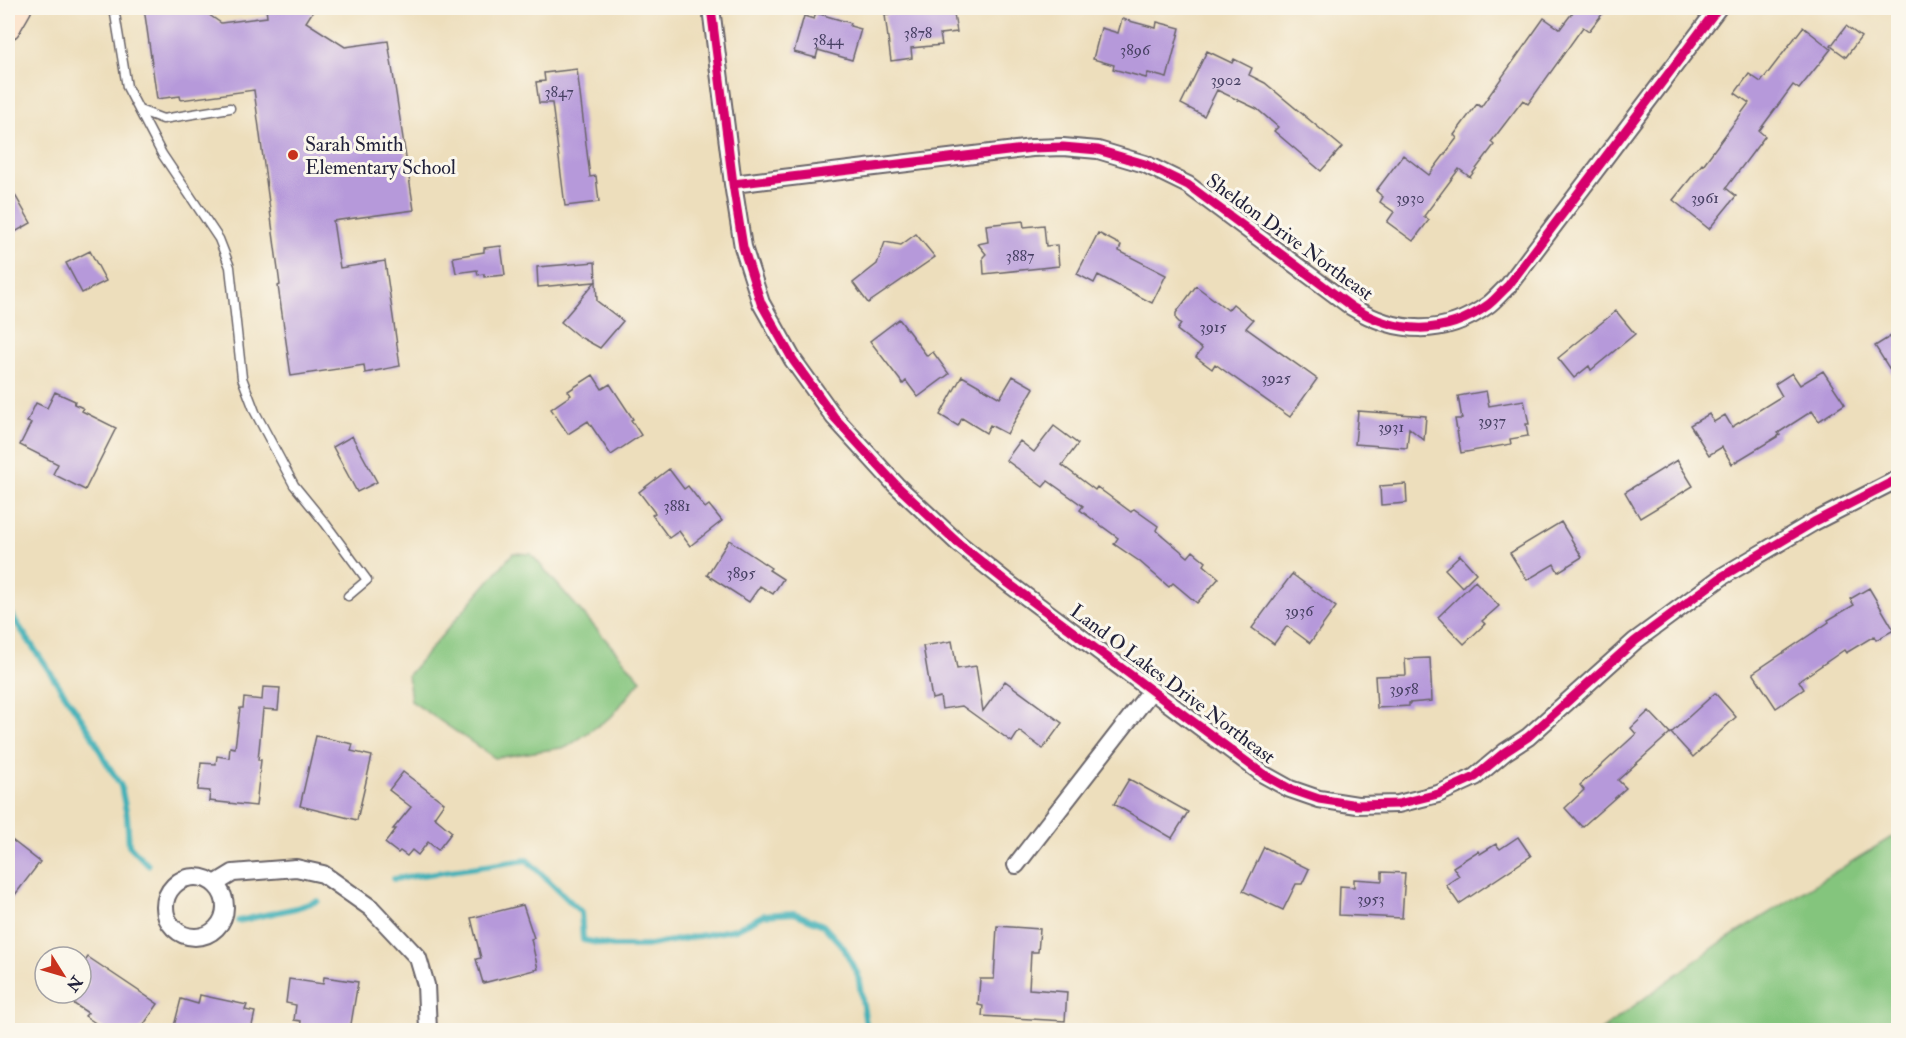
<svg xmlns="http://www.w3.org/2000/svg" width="1906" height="1038" font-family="'IM FELL Double Pica',serif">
  <rect width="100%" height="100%" fill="#fbf7ec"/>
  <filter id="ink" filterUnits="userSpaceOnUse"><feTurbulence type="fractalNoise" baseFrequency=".0167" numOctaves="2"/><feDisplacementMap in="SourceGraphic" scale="12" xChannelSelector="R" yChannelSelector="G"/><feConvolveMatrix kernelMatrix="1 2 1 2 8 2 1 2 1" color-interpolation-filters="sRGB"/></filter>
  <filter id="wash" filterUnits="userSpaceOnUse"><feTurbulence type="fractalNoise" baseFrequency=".008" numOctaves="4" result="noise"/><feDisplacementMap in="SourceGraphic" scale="24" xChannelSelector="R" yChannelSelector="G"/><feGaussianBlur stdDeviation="1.35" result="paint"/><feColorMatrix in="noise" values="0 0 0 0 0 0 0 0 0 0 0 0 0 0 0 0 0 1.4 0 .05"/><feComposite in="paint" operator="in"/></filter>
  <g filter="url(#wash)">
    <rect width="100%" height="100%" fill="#eddebc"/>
    <path fill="#84c57d" stroke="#53745c" stroke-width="1.5" d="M513,553l18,1 110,126 -29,36 -45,31 -72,11 -84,-57 -3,-26z
      M1898,833v197h-297l119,-87z"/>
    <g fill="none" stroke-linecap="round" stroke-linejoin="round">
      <path stroke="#3fb0b7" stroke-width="6" d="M8,610l83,123 14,27 16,26 6,30 2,29 19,20
        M394,879l133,-19 54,52 2,28 30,6h32l91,-17 28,-14 30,-2 29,12 21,23 14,27 9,55
        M238,921l58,-13 22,-7"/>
    </g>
    <g id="blocks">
      <path fill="#b699da" d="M144,8h55l22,15 46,-6 -1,-9h49l-9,14 39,25 43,-6 26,169 -81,11 7,47 45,-7 15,105 -35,7 -1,-8 -73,11 -13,-90 2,-1 -26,-195 -73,10 -1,-4 -23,3z
        M928,8h25l4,24 -17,2 2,11 -31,3 1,10 -21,3 -6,-46 44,-6z
        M1576,8h31l-18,23 -6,-4 -55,77 -5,-4 -32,42 3,3 -24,32 -11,-8 -35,47 5,4 -16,21 -26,-19 7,-10 -14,-10 3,-5 -7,-6 27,-36 26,20 28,-37 -3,-3 23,-31 4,3 63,-89 16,11z
        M816,13l35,10 -1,3 11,3 -9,31 -34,-10 -2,8 -22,-6 10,-36 10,3z
        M1122,19l34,9 1,-6 23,6 -13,50 -19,-5 -2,5 -33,-9 1,-4 -21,-6 8,-31 17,5z
        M1846,26l15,11 -15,20 -15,-11z
        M1803,27l28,22 -32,40 -6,-4 -34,46 6,5 -39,52 10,8 -27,33 -36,-29 29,-36 1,1 46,-62 -14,-10 14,-19 12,8z
        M1207,51l25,12 2,-4 18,9 -3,7 16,8 77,64 -21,24 -47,-40 4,-4 -21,-18 -40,-19 -13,26 -23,-12z
        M577,69l13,108 6,-1 3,26 -34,4 -13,-103h-13l-3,-21 9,-1 -1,-8z
        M8,183l23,40 -23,13z
        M1023,221l1,6 20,-2 2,21 11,-1 2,21 -75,8 -1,-17 3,-3 -8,-10 10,-2 -2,-17z
        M1098,233l23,12 -2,6 47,24 -14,28 -54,-28 -4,8 -17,-9z
        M916,234l19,23 -67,46 -15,-20 24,-19 8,-22 16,3z
        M501,246l4,29 -21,2v-3l-6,1 -1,-5 -21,3 -3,-16 31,-5v-4z
        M90,251l16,30 -24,12 -16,-30z
        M595,262l2,39 26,20 -23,27 -22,-12 -17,-14 34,-40 -57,5 -1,-20z
        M1196,286l32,24 5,-6 20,16 -7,8 71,51 -27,38 -75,-53 -3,5 -16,-12 6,-8 -25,-19 4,-6 -5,-5v-6z
        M1616,311l19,23 -44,36 -2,-4 -15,12 -16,-20z
        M899,319l28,37 6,-4 16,22 -31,23 -12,-16 -3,3 -33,-43z
        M1899,331v53l-24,-38z
        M1823,371l22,33 -26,17 -7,-10 -34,22 2,2 -48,29 -10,-17 -13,8 -19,-30 19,-11 5,8 11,-7 7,12 50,-31 -7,-12 17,-11 8,12z
        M593,375l9,14 8,-5 23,35 -2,1 10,15 -30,20 -23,-34 -20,13 -17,-25 20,-14 -3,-4z
        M962,376l38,22 13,-22 21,12 -27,46 -17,-9 -4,8 -24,-15 -4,8 -18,-11z
        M1486,391l3,15 35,-6 5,24h-3l2,12 -18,3 1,5 -50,9 -6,-34h7l-4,-23z
        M55,392l20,9 -1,3 9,4 -1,3 34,17 -31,62 -32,-16 5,-10 -38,-19 11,-22 -4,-1 9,-19 11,5z
        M1358,411l68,5 -2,24 -15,-12 -2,20 -52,-4z
        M1054,426l24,18 -16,21 33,25 2,-3 34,25 3,-3 24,17 -2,4 32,27 5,-6 13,11 -2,3 15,13 -22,25 -24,-20 -4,4 -30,-26 -25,-17 4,-6 -38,-28 3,-4 -35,-25 -5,6 -37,-27 14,-19 14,11z
        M352,436l25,46 -20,10 -24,-45z
        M1677,460l16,26 -53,32 -15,-26z
        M669,469l15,20 4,-3 17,22 4,-3 13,16 -32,25 -11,-15 -10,7 -17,-23 3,-2 -16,-21z
        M1406,484l1,19 -26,2 -1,-19z
        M1561,522l21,35 -24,15 -4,-8 -27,16 -17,-27z
        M729,540l42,28 -2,2 14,9 -10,15 -13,-8 -11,16 -42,-27z
        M1460,555l16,18 -14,14 -17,-18z
        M1292,574l44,33 -26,36 -23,-17 -13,18 -22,-16z
        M1475,581l24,25 -17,15 3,3 -21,20 -26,-27z
        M1869,588l25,42 -18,10 -2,-4 -28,17 -2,-3 -45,31 5,8 -28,19 -23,-35 76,-51 -1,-2 26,-15 -4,-6z
        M952,641l5,28 19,-3 7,45 22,-30 57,42 -19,26 -24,-18 -7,11 -50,-36 -20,3 -2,-12 -8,2 -9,-53z
        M1430,658l2,43 -23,2v3l-32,2 -2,-32 31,-1 -1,-16z
        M263,687l17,1 -2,22 -15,-1 -5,51h3l-5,46 -47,-5 1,-10 -12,-1 3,-27 15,1 1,-8 12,2 1,-11 5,1 5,-40h3l1,-10 18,2z
        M1715,693l21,24 -43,40 -22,-24z
        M1649,711l21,22 -52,47 8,8 -44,39 -17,-19 19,-18 -4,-5 56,-51 -5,-6z
        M316,736l37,8 -2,7 21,5 -15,64 -57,-14z
        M403,772l41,31 -10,14 18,15 -14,18 -10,-8 -10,13 -6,-5 -5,6 -7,-5 -2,2 -13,-10 11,-14h-3l18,-22 -22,-17z
        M1129,779l59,33 -16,26 -58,-34z
        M8,837l32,25 -32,42z
        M1518,837l13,19 -72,48 -13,-19 13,-9 -6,-9 25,-16 2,3 16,-10 4,5z
        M1264,847l45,22 -7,15h-6l-13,26 -40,-19z
        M1382,872l23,1 -3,45 -63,-3 1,-29 14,1v-8l28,2z
        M523,905l11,33 -3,1 7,30 -55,14 -7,-24 5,-1 -10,-40z
        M997,926l43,3 -2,23h-7l-2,37 38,3 -2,29 -83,-5 1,-10 -5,-1 2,-26h14z
        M88,957l70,47 -18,26h-34l-21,-14 3,-3 -14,-9 15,-22 -8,-6v-9z
        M324,977l34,5 -8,48h-50l1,-9 -7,-1 2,-15 -10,-2 3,-24 34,5z
        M200,995l47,10 -2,5 10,2 -4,18h-78l8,-31 17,5z"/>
    </g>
  </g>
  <g filter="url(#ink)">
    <use href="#blocks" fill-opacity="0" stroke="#696468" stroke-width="1.5"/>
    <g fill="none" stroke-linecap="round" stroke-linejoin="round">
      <g stroke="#696468" stroke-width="11">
        <path id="lane" d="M114,8l13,79 12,23 24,9 67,-11
          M139,110l23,44 57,85 11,28 12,111 13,34 39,73 31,38 42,57 -19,16"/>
      </g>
      <g stroke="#696468" stroke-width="20">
        <path id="street" d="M711,8l22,176 10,63 18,56 32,57 41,57 62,68 62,58 50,40 255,191 27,15 29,10 38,6 41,-1 40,-10 37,-17 30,-25 23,-15 107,-96 88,-65 91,-54 84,-43
          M733,184l299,-36 31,-1 35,3 47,14 43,21 164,122c44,27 92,30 136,-2 7,-5 13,-13 20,-19l210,-278
          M1016,865l135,-174
          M165 907a30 30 0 1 1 60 0a30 30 0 1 1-60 0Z
          M215,884l18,-11 63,-5 27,6 48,34 47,50 8,27 2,45"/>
      </g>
      <g stroke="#696468" stroke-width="27">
        <path id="secondary" d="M8,27l11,-19"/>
      </g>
      <use href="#lane" stroke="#fff" stroke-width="8"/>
      <use href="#street" stroke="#fff" stroke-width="16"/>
      <use href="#secondary" stroke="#fce5cf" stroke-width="24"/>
      <g stroke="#fbf7ec" stroke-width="13">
        <path id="cycleway" d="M711,8l22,176 10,63 18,56 32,57 41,57 62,68 62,58 50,40 255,191 27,15 29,10 38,6 41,-1 40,-10 37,-17 30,-25 23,-15 107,-96 88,-65 91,-54 84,-43
          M733,184l299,-36 31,-1 35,3 47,14 43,21 164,122c44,27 92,30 136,-2 7,-5 13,-13 20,-19l210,-278"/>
      </g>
      <use href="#cycleway" stroke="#d6006c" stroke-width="9"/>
    </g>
  </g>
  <circle fill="#c8321e" stroke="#fbf7ec" stroke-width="2" cx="293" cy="155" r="6"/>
  <g text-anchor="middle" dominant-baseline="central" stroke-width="6" stroke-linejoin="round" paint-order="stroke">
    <g font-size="16" fill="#474063">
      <text x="918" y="33">3878</text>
      <text x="828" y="40">3844</text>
      <text x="1135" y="50">3896</text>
      <text x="1226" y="80">3902</text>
      <text x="559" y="92">3847</text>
      <text x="1410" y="198">3930</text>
      <text x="1705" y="198">3961</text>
      <text x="1020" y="256">3887</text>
      <text x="1213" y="327">3915</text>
      <text x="1276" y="378">3925</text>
      <text x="1492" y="421">3937</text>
      <text x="1391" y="427">3931</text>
      <text x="677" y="506">3881</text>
      <text x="741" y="573">3895</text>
      <text x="1299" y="611">3936</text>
      <text x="1404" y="689">3958</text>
      <text x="1371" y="899">3953</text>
    </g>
    <g font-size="20" fill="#22223b" stroke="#fbf7ec" text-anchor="start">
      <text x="305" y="144">Sarah Smith<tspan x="305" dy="23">Elementary School</tspan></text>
    </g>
    <g font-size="20" fill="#22223b" stroke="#fbf7ec">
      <text transform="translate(1290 237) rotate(36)">Sheldon Drive Northeast</text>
      <text transform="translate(1173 684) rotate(37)">Land O Lakes Drive Northeast</text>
    </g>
  </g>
  <rect width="1906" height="1038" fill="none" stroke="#fbf7ec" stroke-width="30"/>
  <g transform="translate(63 975) rotate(127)"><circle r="28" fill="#fbf7ec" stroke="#a4a2a5" stroke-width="1.5"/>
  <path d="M0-4.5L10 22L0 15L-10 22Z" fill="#c8321e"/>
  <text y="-9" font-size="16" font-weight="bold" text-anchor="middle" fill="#22223b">N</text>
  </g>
</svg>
